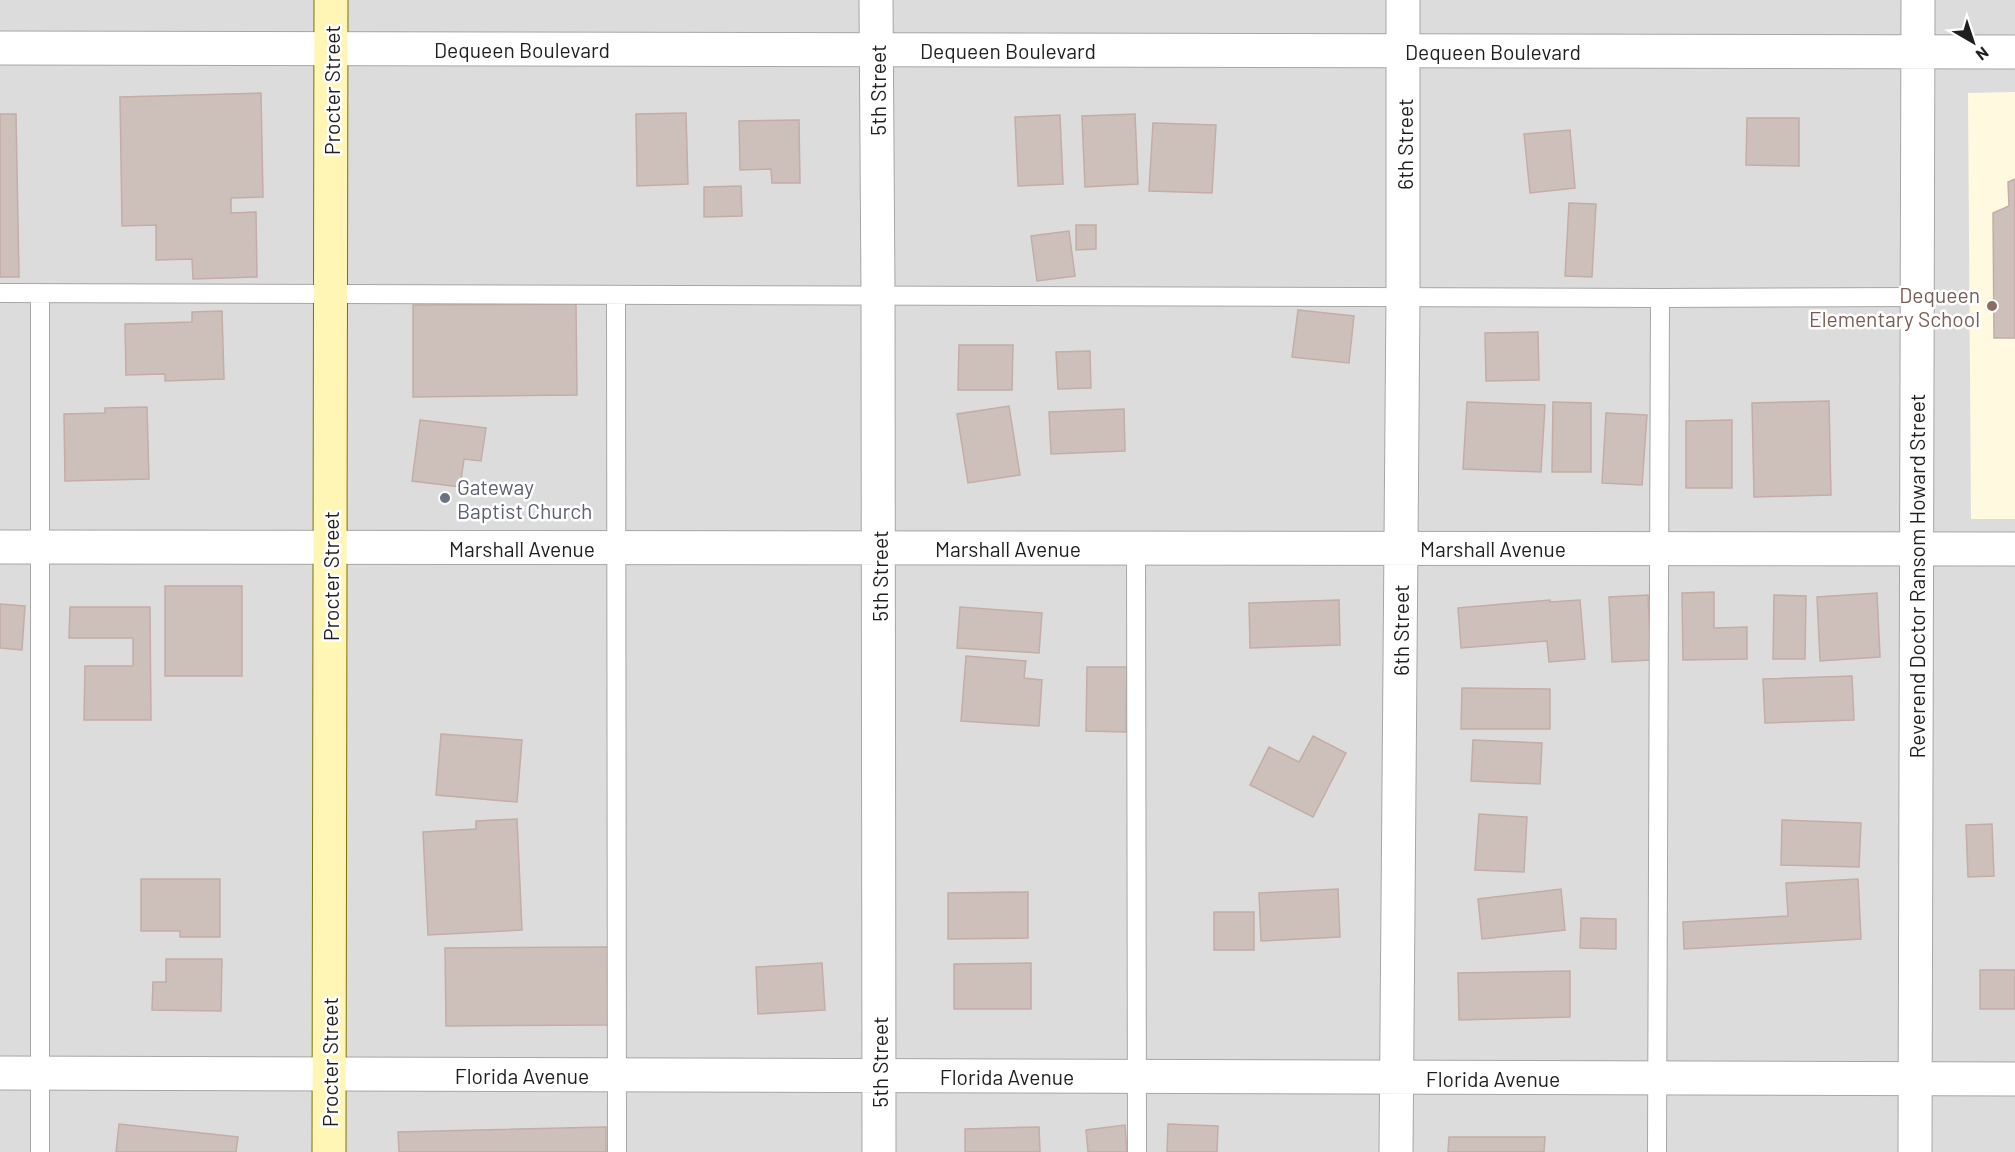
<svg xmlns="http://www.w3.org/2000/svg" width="2015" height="1152" font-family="Barlow,sans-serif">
  <rect width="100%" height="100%" fill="#f1ebe5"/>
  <path fill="#dddcdc" d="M0,0h2015v1152h-2015z"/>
  <path fill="#fff9e0" d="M2015,92v427h-44l-3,-426z"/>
  <path fill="#cdbfba" stroke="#c4ada5" stroke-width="1.5" d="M261,93l2,104 -32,1v15l25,-1 1,65 -64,2 -1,-20 -36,1v-35l-34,1 -2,-129z
    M686,113l2,71 -51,2 -1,-72z
    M0,114h16l3,163h-19z
    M1135,114l3,70 -53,3 -3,-71z
    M1060,115l3,69 -45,2 -3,-69z
    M1747,118h52v48l-53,-1z
    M799,120l1,63h-28l-1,-14 -31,1 -1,-49z
    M1153,123l63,2 -4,68 -63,-2z
    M1570,130l5,58 -45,5 -6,-59z
    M2015,179v159h-21l-1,-125 16,-7 -1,-24z
    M741,186l1,30 -38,1v-30z
    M1569,203l27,1 -4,73 -27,-1z
    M1076,225h20v24l-20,1z
    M1069,231l6,45 -38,5 -6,-45z
    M576,304l1,91 -164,2v-92z
    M1298,310l56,6 -5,47 -57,-6z
    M222,311l2,68 -59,2v-7l-39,1 -1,-51 67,-2v-10z
    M1538,332l1,48 -53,1 -1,-48z
    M959,345h54l-1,45h-54z
    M1090,351l1,37 -33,1 -2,-37z
    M1829,401l2,94 -77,2 -2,-94z
    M1467,402l78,3 -4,67 -78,-3z
    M1553,402l38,1v69h-39z
    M1009,406l11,69 -52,8 -11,-69z
    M147,407l2,72 -84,2 -1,-67 41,-1v-5z
    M1124,409l1,42 -74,3 -2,-42z
    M1606,413l41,2 -5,70 -40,-2z
    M420,420l66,8 -5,33 -17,-2 -4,28 -48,-6z
    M1732,420v68h-46v-67z
    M165,586h77v90h-77z
    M1714,592v36l33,-1v32l-64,1 -1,-67z
    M1877,593l3,64 -60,4 -3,-64z
    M1648,595l3,65 -39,2 -3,-65z
    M1774,595l32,1 -1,63h-32z
    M1339,600l1,45 -90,3 -1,-45z
    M1550,600v2l30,-2 5,59 -36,3 -2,-21 -86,7 -3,-40z
    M0,604l25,2 -3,44 -22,-2z
    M70,607h80l1,113h-67l1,-54h48v-28h-64z
    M960,607l82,6 -3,40 -82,-5z
    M966,656l60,5 -2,17 18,2 -3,46 -78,-5z
    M1087,667h40l-1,65 -40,-1z
    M1852,676l2,44 -89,3 -2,-44z
    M1462,688l88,1v40h-89z
    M441,734l81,6 -5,62 -81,-7z
    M1313,736l33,17 -33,64 -63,-32 19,-38 30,15z
    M1473,740l69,3 -2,41 -69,-3z
    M1479,814l48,3 -3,55 -49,-2z
    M517,819l5,111 -94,5 -5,-103 53,-3v-8z
    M1782,820l79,3 -2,44 -78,-2z
    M1992,824l2,52 -26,1 -2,-52z
    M141,879h79v58h-40v-6h-39z
    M1858,879l3,60 -177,10 -1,-27 105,-6 -2,-33z
    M1338,889l2,48 -79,4 -2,-48z
    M1561,889l4,41 -83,9 -4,-40z
    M1028,892v46l-80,1v-46z
    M1214,912h40v38h-40z
    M1581,918l35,1v30l-36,-1z
    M610,947v78l-164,1 -1,-78z
    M166,959h56l-1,52 -69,-1 1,-28h13z
    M822,963l3,47 -67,4 -2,-47z
    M1031,963v46h-77v-45z
    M1980,970h35v39h-35z
    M1570,971v46l-111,3 -1,-47z
    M119,1124l119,13 -2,15h-120z
    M1168,1124l50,2 -1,26h-50z
    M1125,1125l2,27h-39l-2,-22z
    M606,1127v25h-207l-1,-20z
    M1039,1127l1,25h-75v-23z
    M1449,1137h96l-1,15h-96z"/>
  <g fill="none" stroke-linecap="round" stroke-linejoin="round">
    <g stroke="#a6a6a6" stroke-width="20">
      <path id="service" d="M0,293l1660,5 257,-1
        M616,295l1,857
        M1136,548l1,604
        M40,1152v-859
        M1657,1152l3,-854"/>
    </g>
    <g stroke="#a6a6a6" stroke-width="35">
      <path id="minor" d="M876,0l2,295 1,857
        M0,547l2015,2
        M0,1073l2015,6
        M1396,1152l7,-856v-296"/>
    </g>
    <g stroke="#a6a6a6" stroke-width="35">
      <path id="tertiary" d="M0,48l2015,4
        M1915,1152l3,-1152"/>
    </g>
    <g stroke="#7d7300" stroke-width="35">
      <path id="secondary" d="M329,1152l2,-1152"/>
    </g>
    <use href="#service" stroke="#fff" stroke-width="18"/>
    <use href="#minor" stroke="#fff" stroke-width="33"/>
    <use href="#tertiary" stroke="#fff" stroke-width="33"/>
    <use href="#secondary" stroke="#fff5b5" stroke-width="33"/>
  </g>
  <circle fill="#8d6e63" stroke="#fff" stroke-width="2" cx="1992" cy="306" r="6"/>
  <circle fill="#6b7280" stroke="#fff" stroke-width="2" cx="445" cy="498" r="6"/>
  <g text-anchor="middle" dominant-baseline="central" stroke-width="5" stroke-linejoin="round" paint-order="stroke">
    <g font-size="21" fill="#1f1f1f" stroke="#fff">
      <text x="522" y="49">Dequeen Boulevard</text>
      <text x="1008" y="50">Dequeen Boulevard</text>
      <text x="1493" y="51">Dequeen Boulevard</text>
      <text transform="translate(331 90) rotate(-90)">Procter Street</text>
      <text transform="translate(877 90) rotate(-90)">5th Street</text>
      <text transform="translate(1404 144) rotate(-90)">6th Street</text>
      <text x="522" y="548">Marshall Avenue</text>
      <text x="1008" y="548">Marshall Avenue</text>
      <text x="1493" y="548">Marshall Avenue</text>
      <text transform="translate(330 576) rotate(-90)">Procter Street</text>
      <text transform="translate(879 576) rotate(-90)">5th Street</text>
      <text transform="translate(1916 576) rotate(-90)">Reverend Doctor Ransom Howard Street</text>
      <text transform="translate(1400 630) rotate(-90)">6th Street</text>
      <text transform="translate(329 1062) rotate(-90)">Procter Street</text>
      <text transform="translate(879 1062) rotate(-90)">5th Street</text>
      <text x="522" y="1075">Florida Avenue</text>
      <text x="1007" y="1076">Florida Avenue</text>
      <text x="1493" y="1078">Florida Avenue</text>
    </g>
    <g font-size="21" fill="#785e54" stroke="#fff" text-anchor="end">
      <text x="1980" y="294">Dequeen<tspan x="1980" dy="24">Elementary School</tspan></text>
    </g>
    <g font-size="21" fill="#5b616d" stroke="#fff" text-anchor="start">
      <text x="457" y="486">Gateway<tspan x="457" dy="24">Baptist Church</tspan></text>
    </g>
  </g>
  <g transform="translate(1973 42) rotate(141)" stroke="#ffffff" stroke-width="4.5" paint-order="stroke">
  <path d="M0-4.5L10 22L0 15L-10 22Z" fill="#1f1f1f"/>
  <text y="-9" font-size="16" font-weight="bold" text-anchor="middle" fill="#1f1f1f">N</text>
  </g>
</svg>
